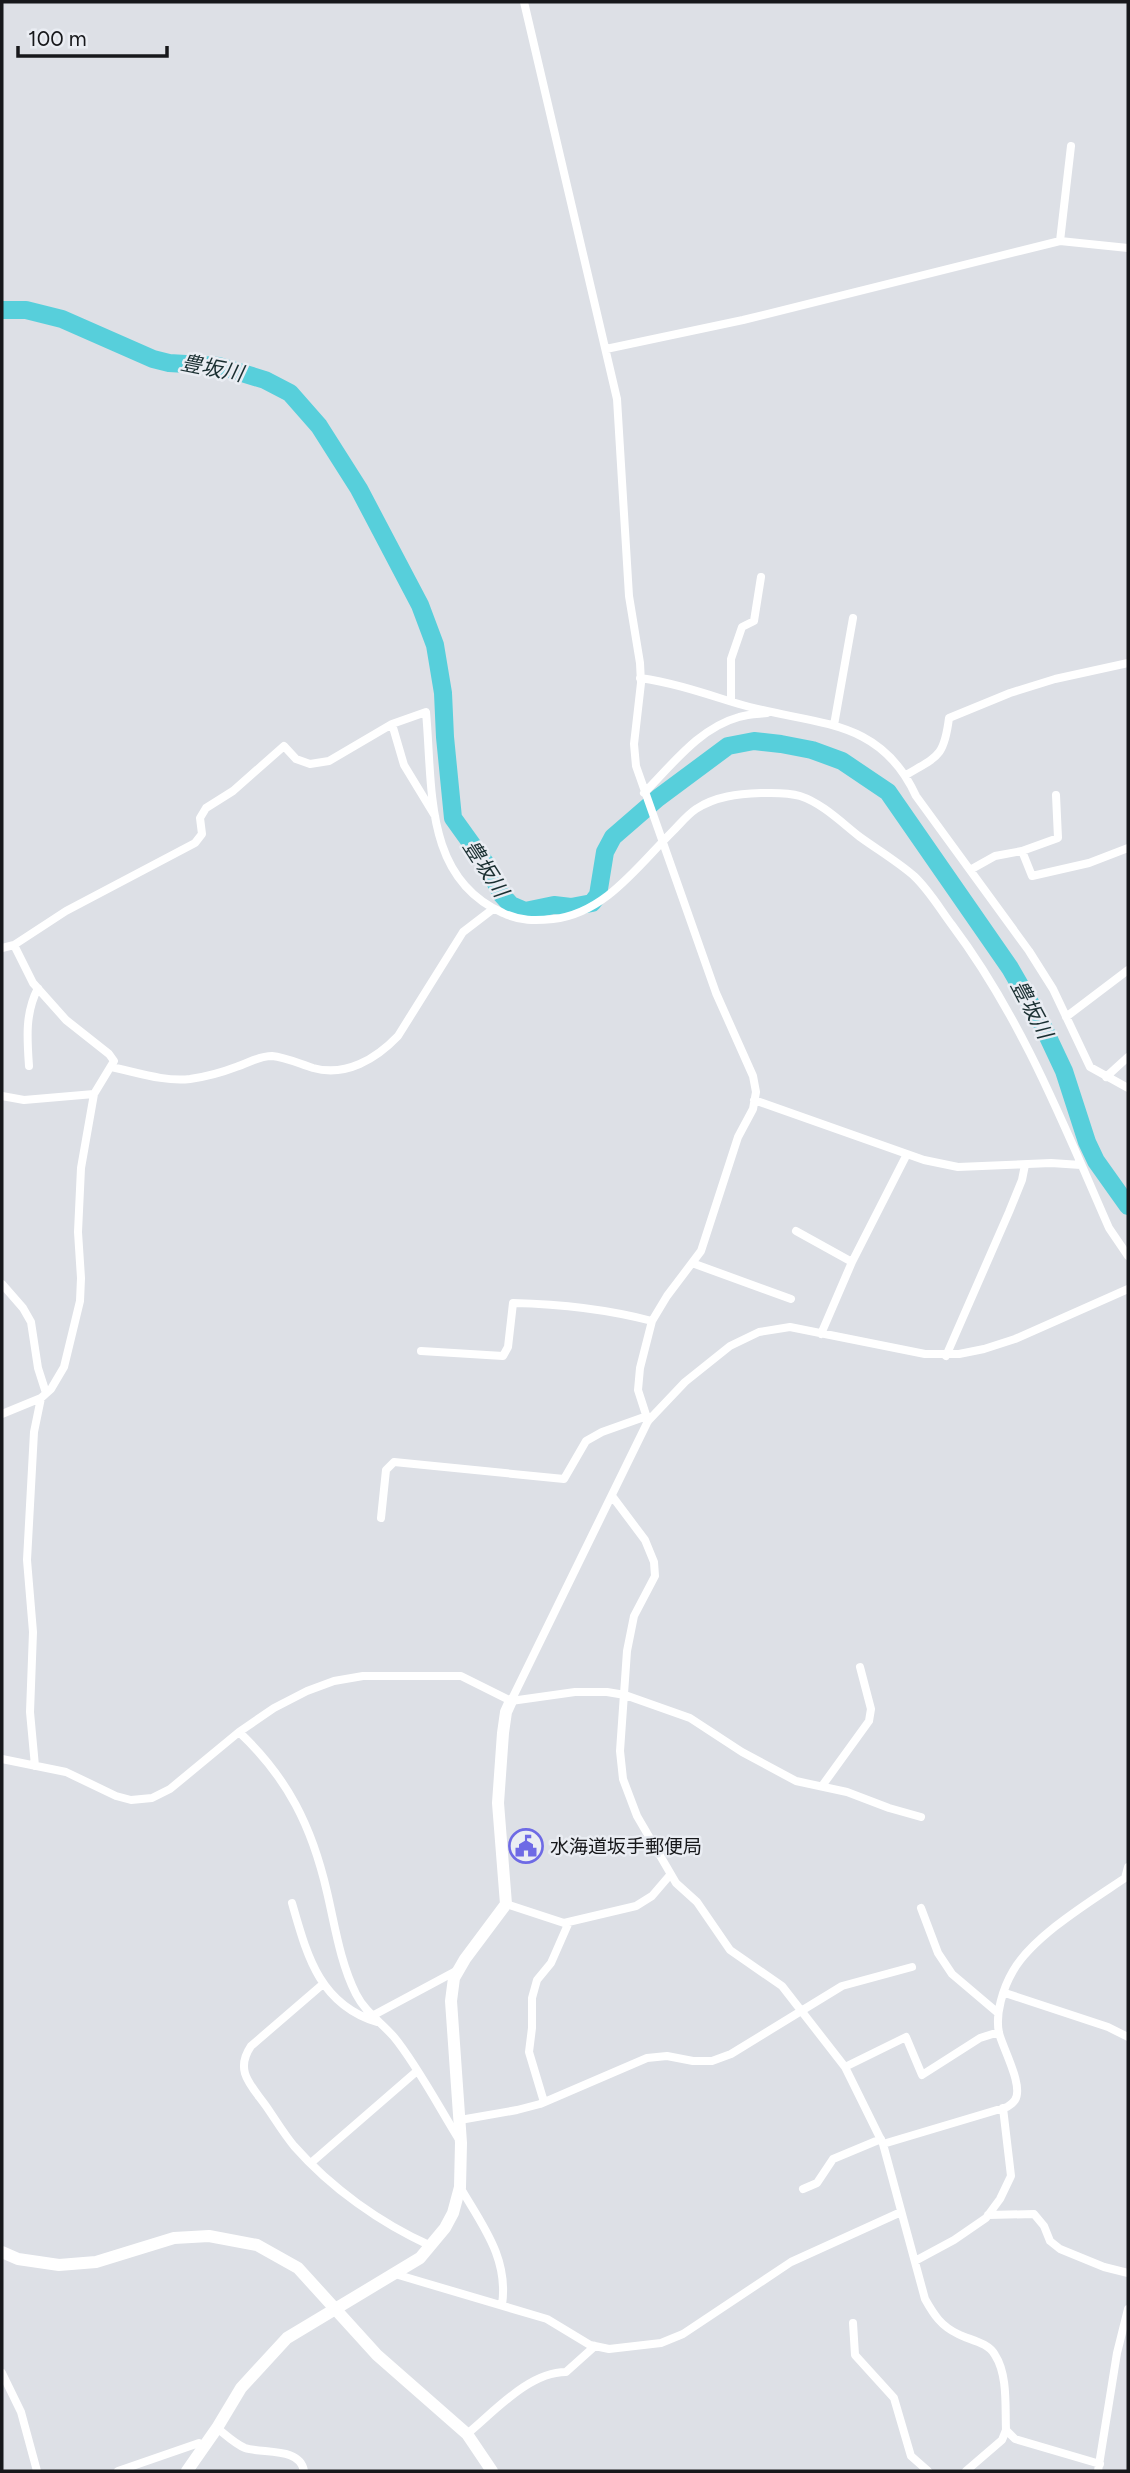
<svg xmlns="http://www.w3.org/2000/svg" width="1130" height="2473" font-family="Figtree,'Noto Sans JP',sans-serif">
  <rect width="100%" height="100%" fill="#dde0e6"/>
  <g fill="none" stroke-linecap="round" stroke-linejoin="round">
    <path stroke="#57cfdb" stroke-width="18" d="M2,310h24l36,9 91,40 16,4 50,3 46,14 25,13 29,33 40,63 61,116 15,40 8,48 2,44 8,81 33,46 16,31 9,10 14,6 29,-6 17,2 21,-4 6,-8 7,-43 8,-15 45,-39 70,-52 26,-5 27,3 31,6 30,11 46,31 122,176 30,52 24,51 23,71 9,19 32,45"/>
    <path stroke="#fff" stroke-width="8" d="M524,2l93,397 12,197 11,67 1,20 -7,61 2,22 80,227 37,83 3,16 -3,17 -15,28 -37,114 -34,45 -15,25 -12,47 -2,22 10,31
      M1060,241l11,-95
      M606,349l137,-29 317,-79 68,7
      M640,678c35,5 66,16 99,26 73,22 140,11 177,92l113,155 24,38 37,78 38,21
      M731,701v-42l11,-32 12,-6 7,-44
      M392,724l12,41 31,51
      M834,725l19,-107
      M906,775c32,-19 38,-18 43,-57l61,-25 45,-14 73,-16
      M644,793c28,-28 55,-65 95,-76 9,-3 19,-3 28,-4
      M1022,851l10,25 57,-13 39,-15
      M970,870l25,-14 27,-5 36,-13 -2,-43
      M2,948l12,-3 52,-34 129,-68 7,-9 -2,-16 6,-10 27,-17 51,-45 12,13 14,5 19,-3 63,-37 34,-12c7,74 -3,166 77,201 17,8 32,8 50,6 51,-5 85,-53 119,-87 8,-8 15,-17 24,-23 20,-13 42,-15 65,-16 12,0 26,-1 39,3 22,7 42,27 60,41 18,13 38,25 54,39 15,14 26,33 38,49 69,92 111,198 157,303l19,28
      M1066,1017l62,-47
      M29,1066c-2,-28 -4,-53 9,-78
      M111,1067c25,5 53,15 79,12 14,-2 33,-7 46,-12 13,-4 22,-11 36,-11 13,1 28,8 41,12 33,9 63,-9 85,-32l65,-104 30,-23
      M1106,1077l22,-20
      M2,1096l22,4 70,-6 20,-33 -5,-7 -43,-34 -33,-37 -19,-38
      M754,1100l170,60 34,7 93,-4 30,2
      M796,1231l56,31 -31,72
      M852,1262l55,-108
      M692,1263l99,36
      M2,1284l21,24 8,14 7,46 8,25
      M421,1351l82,5 5,-9 5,-44c48,1 93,6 139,18
      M946,1356l63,-144 13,-32 3,-15
      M2,1414l39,-16 10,-9 13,-22 16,-66 1,-23 -3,-46 3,-64 13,-74
      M612,1496l33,44 9,22 1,14 -21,40 -7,35 -7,100 3,28 14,37 39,67 21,19 33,48 52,36 63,81 38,77 42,155c9,16 16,27 33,35 11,6 30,8 37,21 13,20 10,52 11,75l9,9 85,25
      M381,1518l5,-48 8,-8 170,17 22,-38 16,-9 45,-16
      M511,1701l137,-280 37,-39 45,-36 29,-14 31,-5 135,27h34l25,-5 31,-10 113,-50
      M239,1732c49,46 73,95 88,160 8,34 13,70 29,102 9,18 25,28 38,43 23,28 46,72 66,104
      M2,1759l64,13 50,24 15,4 21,-2 18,-9 69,-57 35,-24 33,-17 27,-10 29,-5h98l50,25 64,-9h32l18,3 65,23 52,34 54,29 51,11 42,16 32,9
      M35,1766l-5,-54 3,-80 -6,-72 7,-128 7,-34
      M822,1786l47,-65 2,-12 -11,-42
      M292,1903c15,52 27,101 85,119
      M506,1904l58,19 72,-17 16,-10 18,-21
      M921,1908l17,45 14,21 46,39
      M323,1984l-72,62c-17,25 0,39 15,60 9,13 18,28 28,40 37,42 86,77 137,100
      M1005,1993l103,34 20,10
      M372,2016l84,-45
      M845,2067l61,-30 16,38 58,-37 19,-6
      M544,2102l-15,-50 3,-24v-30l5,-18 14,-17 18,-41
      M460,2120l57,-10 23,-6 107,-46 20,-2 26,5h19l19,-7 111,-68 70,-19
      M883,2144l124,-37c3,-2 6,-4 8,-7 9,-14 -12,-51 -16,-67 -4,-19 4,-45 14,-62 20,-35 78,-70 112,-93l3,-11
      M312,2162l105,-91
      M460,2187c22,38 49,71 42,118
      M803,2189l14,-6 16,-24 48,-20
      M988,2215l46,-1 10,12 6,15 10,8 44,18 24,6
      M915,2261l39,-21 32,-22 14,-19 11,-23 -8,-68
      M395,2274l152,45 43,26 19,4 52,-6 22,-9 108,-72 110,-50
      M853,2323l2,32 39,43 17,58 17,15
      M2,2373l19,39 16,59
      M217,2428c9,7 18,16 28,20 18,6 55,-1 59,23
      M467,2434c28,-23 62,-62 99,-62l29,-26
      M118,2471l81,-28 5,3
      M966,2471l36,-31 4,-10
      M1098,2471l19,-118 11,-44"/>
    <path stroke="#fff" stroke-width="12" d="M2,2252l16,7 41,6 37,-3 78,-24 35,-2 48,9 41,23 79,87 90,79 25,37
      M187,2471l30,-43 24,-40 46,-50 133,-80 25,-30 8,-15 7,-26 1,-44 -10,-142 3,-23 11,-19 41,-55 -8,-101 5,-70 3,-21 5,-11"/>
  </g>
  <defs>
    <g id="civic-ring" transform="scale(1.75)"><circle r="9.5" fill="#eaedf3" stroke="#6e6ae5" stroke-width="1.5"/><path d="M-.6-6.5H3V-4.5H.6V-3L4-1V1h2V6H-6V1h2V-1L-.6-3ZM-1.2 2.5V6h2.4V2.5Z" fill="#6e6ae5"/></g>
  </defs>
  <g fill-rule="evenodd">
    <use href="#civic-ring" x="526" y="1846"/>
  </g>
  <g text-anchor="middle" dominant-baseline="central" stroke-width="5" stroke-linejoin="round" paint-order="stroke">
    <g font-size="19" fill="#17181b" stroke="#eaedf3" text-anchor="start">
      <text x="550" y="1846">水海道坂手郵便局</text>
    </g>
    <g font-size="21" font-style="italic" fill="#1a2f31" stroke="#eaedf3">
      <text transform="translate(212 368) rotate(11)">豊坂川</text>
      <text transform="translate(486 868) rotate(57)">豊坂川</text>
      <text transform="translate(1032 1009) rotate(62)">豊坂川</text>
    </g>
  </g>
  <rect width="1130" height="2473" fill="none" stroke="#17181b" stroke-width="7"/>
  <path d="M18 46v10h149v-10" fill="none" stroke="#17181b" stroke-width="3.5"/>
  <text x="28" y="46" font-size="21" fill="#17181b" stroke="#eaedf3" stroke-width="5" paint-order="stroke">100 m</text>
</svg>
